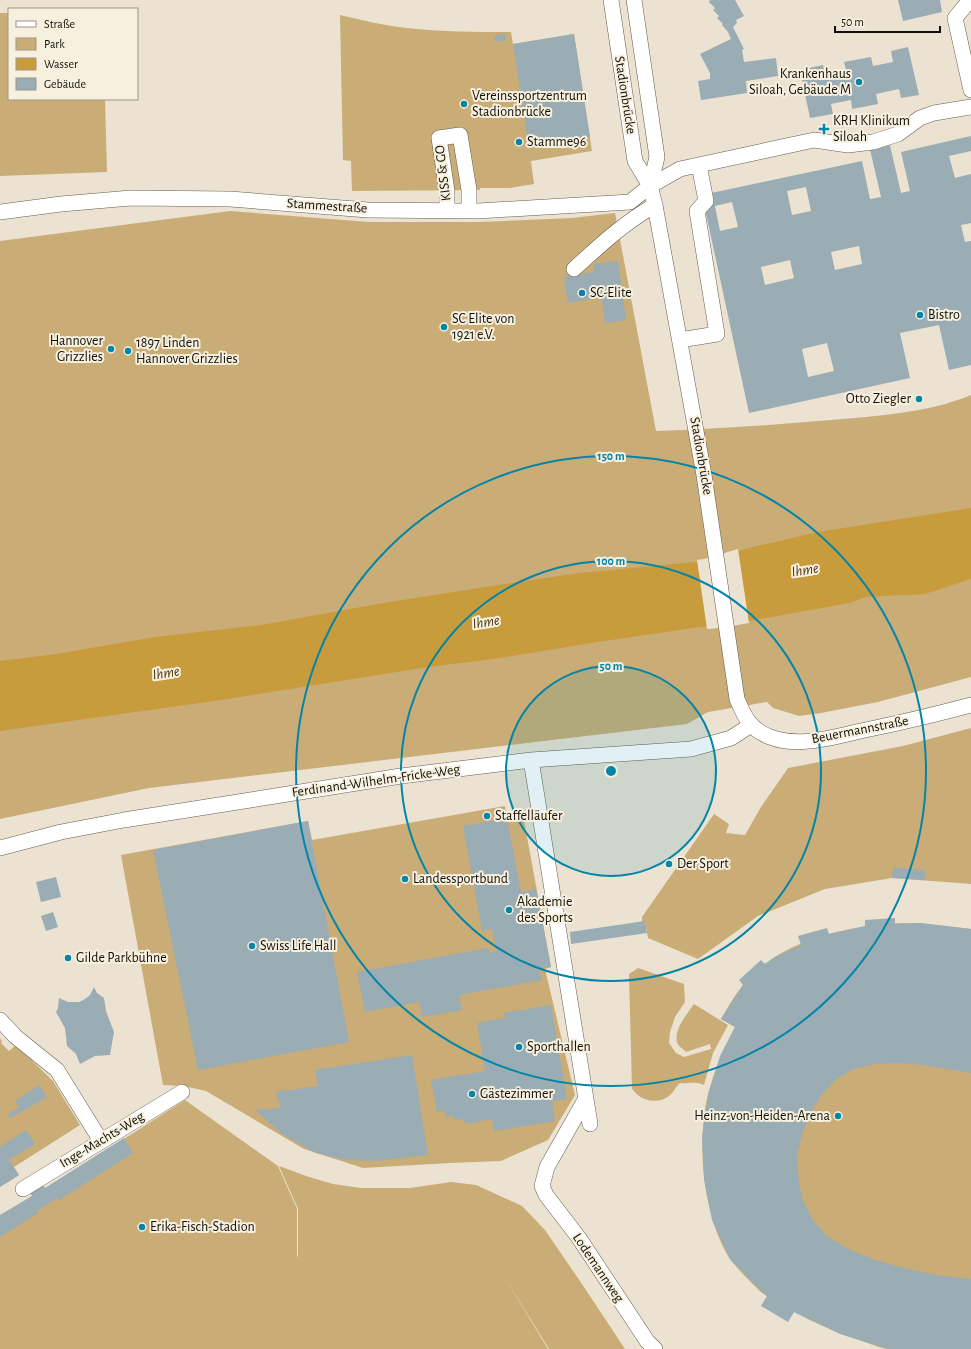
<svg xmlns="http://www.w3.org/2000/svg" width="971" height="1349" font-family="'Alegreya Sans',sans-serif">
  <rect width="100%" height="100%" fill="#ebe2d2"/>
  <path fill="#caad76" d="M0,13h9v86h96l2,73 -107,4z
    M340,15c22,5 45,11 67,13 35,4 69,4 104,4l2,12 61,-10 18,117 -61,10 3,23 -24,4h-30v2l-128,1 -1,-30 -8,-1z
    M230,211l139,11h110l93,-4 43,-5 41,218c59,-2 117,-6 175,-11 46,-4 97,-7 140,-25v282l-93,25 -57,11 -22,3 -26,-8 -6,-6 -59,10 -21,12 -538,64 -149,31v-578z
    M971,728v156l-79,-6 -67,11 -67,27 -60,43 -50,-21 -3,-17 -3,1v-5l72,-103 15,10 -3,9 19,2 16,-28 27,-39 115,-22z
    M505,806l2,12 16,-3 28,152 -6,2 30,126 -27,45 -47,21 -51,2 -87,5 -59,-19 -98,-58 -22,-5 -21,-1 -42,-230 187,-34 4,19z
    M901,923h19l51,6v420h-83l-6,-1c-35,-12 -69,-24 -100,-43 -7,-4 -15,-8 -21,-13 -7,-6 -26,-26 -31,-33 -27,-43 -34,-115 -22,-165 6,-23 16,-45 27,-67l-14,-8c7,-12 13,-23 22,-34 38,-46 101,-58 158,-62z
    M638,968l46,16 1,18 -10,15 -5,15 -1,11 7,10 8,4 27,-8 -1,-5 -24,8c-3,-3 -8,-6 -9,-10 -3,-13 10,-28 17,-38l34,21 -15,28 -9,32c-11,-4 -13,-1 -24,-2 -5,4 -6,9 -10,12 -8,8 -23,7 -31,1 -3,-2 -5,-5 -7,-7l-3,-115z
    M0,1038l2,4 -1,1 8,8 7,-6 37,36 27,44 -66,42 5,8 -19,12z
    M185,1100l93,66 19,43v46l1,3v-49l-19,-43 30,11 24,7 28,4h49l41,-6 25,3 46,21 23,24 39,57 41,62h-76l-47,-76 46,76h-548v-131z"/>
  <path fill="#c89c3c" d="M971,508v71l-46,15 -59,3 -16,6 -129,23 -21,1 -109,16 -97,16 -66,8 -200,32 -228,32v-70l56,-7 99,-17 106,-12 128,-23 116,-18 75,-11 125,-12 44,-13 69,-16z"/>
  <path fill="#ebe2d2" d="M738,549l11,74 -28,5 -14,1 -10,-69 7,-1z"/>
  <path fill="#9aacb4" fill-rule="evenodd" d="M710,0h25l9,16 -8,4 1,3 -4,4 11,22 -2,1 2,12 32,-4 2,18 -32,5 1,12 -46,7 -3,-19 12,-2v-6l-10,-19 31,-15 -3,-7 -6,-7 1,-1 -6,-6 2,-2 -6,-6 2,-2 -6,-6z
    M898,0h42l2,12 -39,9z
    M505,34l1,6 -11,2 -1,-6z
    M574,34l16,103 -61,10 -16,-103z
    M908,47l11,48 -18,3 -2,-9 -23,5 2,10 -26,5 -1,-9 -20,4 2,10 -23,4 -10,-48 23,-5 2,9 21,-4 -2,-8 27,-5 2,9 20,-4 -2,-11z
    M971,136v15l-22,5 6,22 16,-4v49l-10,2 4,17 6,-1v124l-22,5 -10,-45 -39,8 10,45 -161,35 -47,-218 160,-34 8,38 11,-2 -12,-52 20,-4 12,52 9,-2 -9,-39zM806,187l5,24 -19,4 -5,-24zM732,202l6,25 -18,4 -5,-25zM859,246l3,18 -27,6 -4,-18zM790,260l4,18 -29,7 -4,-18zM827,343l7,28 -26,6 -6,-28z
    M618,261l8,59 -21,3 -5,-35h-4l1,10 -29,5 -4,-26 30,-5 -1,-8z
    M507,818l14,74 15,-3 15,78 -12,2 3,11 -83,15 3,15 -40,7 -3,-15 -54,10 -8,-40 131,-24 1,4 8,-1 -5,-22 -10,2 -19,-105z
    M308,821l41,221 -151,28 -45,-220z
    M893,868l32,2v10l-33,-2z
    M56,877l5,20 -20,5 -5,-20z
    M53,912l5,15 -12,4 -5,-15z
    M895,918v6l25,-1 51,6v144l-48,-8 -25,-2 -24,1 -20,5 -16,9 -14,14 -11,16 -9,21 -7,25 1,21 4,23 10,21 15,17 21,13 27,11 29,8 32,7 35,4v70h-83l-48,-15 -46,-22 -6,10 -27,-16 6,-10 -5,-4 -32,-33 -18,-39 -8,-41 -2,-42 6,-41 12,-40 15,-29 -14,-8 22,-34 -4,-5 22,-20 4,4 10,-7 26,-12 -3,-9 29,-8 2,6 36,-8v-6z
    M645,921l2,12 -76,11 -1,-12z
    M94,987l3,6 7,5 2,13 8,21 -4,23 -15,1 -15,8 -4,-10 -9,-8 -2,-18 -9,-16 2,-4 1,-10 9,4h11l6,-3 5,-4z
    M551,1005l16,94 -15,2 3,20 -61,10 -2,-12 -27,5 -1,-5 -9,1 -1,-4 -8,1 -1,-6 -8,1 -6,-32 54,-9 -8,-48 28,-5 -1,-5z
    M412,1055l16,100 -53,6 -29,-1 -30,-7 -34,-19 -27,-24 26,-2 -5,-16 42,-6 -3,-16z
    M39,1085l8,12 -37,21 -2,-4 11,-7 -4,-6z
    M26,1130l9,14 -26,16 10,15 -19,12v-40z
    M124,1138l9,15 -74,47 -2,-2 -17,11 -3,2 1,2 -38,24v-22l32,-19 -3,-5 13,-8 3,5z"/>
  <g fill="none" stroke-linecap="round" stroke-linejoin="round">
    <g stroke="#645c4e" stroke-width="16">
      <path id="minor" d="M611,0l24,161 15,25 5,19 49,270 33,224c8,19 13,30 33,38 31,12 69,-2 100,-8 34,-7 67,-15 101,-24
        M634,0l23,157 -7,29
        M970,0l-15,18 16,72
        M447,211v-20l-8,-53 21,-3 9,55v21
        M0,212l61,-8 70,-6 99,1 138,11 110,1 152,-9 20,-16 30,-17 134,-29 34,5 25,-3 25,-8 22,-16 14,-5 37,-6
        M574,269c26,-24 50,-46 81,-64
        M680,340l37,-6 -20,-123 9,-10 -7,-36
        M531,760l59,364
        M0,848l61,-16 63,-12 277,-44 130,-16 160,-11 40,-11 20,-13
        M0,1020l16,17 41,33 44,71
        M585,1100l-38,67 -5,19 4,9 33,43 68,103 8,8
        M23,1189l159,-97"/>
    </g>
    <use href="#minor" stroke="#fff" stroke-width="15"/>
  </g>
  <circle cx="611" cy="771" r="105" fill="#0485a8" fill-opacity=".12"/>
  <g fill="none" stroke="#0485a8" stroke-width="2">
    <circle cx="611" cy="771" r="105"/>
    <circle cx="611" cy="771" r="210"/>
    <circle cx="611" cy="771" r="315"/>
  </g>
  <g fill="#0485a8" stroke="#f8f0df" stroke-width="1.5">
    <circle cx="859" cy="82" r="4"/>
    <circle cx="464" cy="104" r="4"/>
    <path d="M822 123h4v4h4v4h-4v4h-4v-4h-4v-4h4z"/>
    <circle cx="519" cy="142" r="4"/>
    <circle cx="582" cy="293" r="4"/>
    <circle cx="920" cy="315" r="4"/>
    <circle cx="444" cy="327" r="4"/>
    <circle cx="111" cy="349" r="4"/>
    <circle cx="128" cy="351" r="4"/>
    <circle cx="919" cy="399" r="4"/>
    <circle cx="487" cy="816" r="4"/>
    <circle cx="669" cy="864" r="4"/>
    <circle cx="405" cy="879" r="4"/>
    <circle cx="509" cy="910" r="4"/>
    <circle cx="252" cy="946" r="4"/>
    <circle cx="68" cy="958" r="4"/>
    <circle cx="519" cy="1047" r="4"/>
    <circle cx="472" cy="1094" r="4"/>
    <circle cx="838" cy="1116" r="4"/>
    <circle cx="142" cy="1227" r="4"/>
  </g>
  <g text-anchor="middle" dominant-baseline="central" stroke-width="4" stroke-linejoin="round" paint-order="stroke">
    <g font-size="14" fill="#110f09" stroke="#f8f0df" text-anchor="start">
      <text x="851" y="74" text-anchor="end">Krankenhaus<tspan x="851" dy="16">Siloah, Gebäude M</tspan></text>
      <text x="472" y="96">Vereinssportzentrum<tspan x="472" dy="16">Stadionbrücke</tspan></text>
      <text x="833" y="121">KRH Klinikum<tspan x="833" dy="16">Siloah</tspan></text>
      <text x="527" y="142">Stamme96</text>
      <text x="590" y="293">SC-Elite</text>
      <text x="928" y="315">Bistro</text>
      <text x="452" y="319">SC Elite von<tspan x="452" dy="16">1921 e.V.</tspan></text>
      <text x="103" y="341" text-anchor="end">Hannover<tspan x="103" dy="16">Grizzlies</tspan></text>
      <text x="136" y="343">1897 Linden<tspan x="136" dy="16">Hannover Grizzlies</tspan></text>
      <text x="911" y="399" text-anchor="end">Otto Ziegler</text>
      <text x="495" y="816">Staffelläufer</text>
      <text x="677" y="864">Der Sport</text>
      <text x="413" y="879">Landessportbund</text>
      <text x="517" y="902">Akademie<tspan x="517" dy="16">des Sports</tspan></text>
      <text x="260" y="946">Swiss Life Hall</text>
      <text x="76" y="958">Gilde Parkbühne</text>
      <text x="527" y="1047">Sporthallen</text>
      <text x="480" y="1094">Gästezimmer</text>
      <text x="830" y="1116" text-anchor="end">Heinz-von-Heiden-Arena</text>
      <text x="150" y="1227">Erika-Fisch-Stadion</text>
    </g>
    <g font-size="14" fill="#110f09" stroke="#f8f0df">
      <text transform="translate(625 95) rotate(81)">Stadionbrücke</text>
      <text transform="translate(443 173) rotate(-97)">KISS &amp; GO</text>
      <text transform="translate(327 206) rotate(4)">Stammestraße</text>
      <text transform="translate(701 456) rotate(80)">Stadionbrücke</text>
      <text transform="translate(860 730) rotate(-11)">Beuermannstraße</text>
      <text transform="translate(376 781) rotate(-8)">Ferdinand-Wilhelm-Fricke-Weg</text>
      <text transform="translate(102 1140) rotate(-31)">Inge-Machts-Weg</text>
      <text transform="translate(598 1268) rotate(56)">Lodemannweg</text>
    </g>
    <g font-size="15" font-style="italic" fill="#48360d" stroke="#f8f0df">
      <text transform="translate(805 570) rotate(-9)">Ihme</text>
      <text transform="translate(486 622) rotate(-9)">Ihme</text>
      <text transform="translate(166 673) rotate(-9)">Ihme</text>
    </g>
  </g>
  <circle cx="611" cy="771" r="6" fill="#0485a8" stroke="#f8f0df" stroke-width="2"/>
  <g font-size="12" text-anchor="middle" font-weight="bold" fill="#0485a8" stroke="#f8f0df" stroke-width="4" stroke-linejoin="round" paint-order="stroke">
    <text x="611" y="460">150 m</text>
    <text x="611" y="565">100 m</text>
    <text x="611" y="670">50 m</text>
  </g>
  <rect x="8" y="8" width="130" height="92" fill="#f8f0df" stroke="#9c9689"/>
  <rect x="16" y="21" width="20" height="6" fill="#ffffff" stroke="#9c9689"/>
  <text x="44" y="28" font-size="12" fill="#110f09">Straße</text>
  <rect x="16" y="38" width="20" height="12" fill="#caad76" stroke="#9c9689"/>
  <text x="44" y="48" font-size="12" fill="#110f09">Park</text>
  <rect x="16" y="58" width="20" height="12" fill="#c89c3c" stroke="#9c9689"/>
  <text x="44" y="68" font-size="12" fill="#110f09">Wasser</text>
  <rect x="16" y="78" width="20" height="12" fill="#9aacb4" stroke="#9c9689"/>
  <text x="44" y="88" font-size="12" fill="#110f09">Gebäude</text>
  <path d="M835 26v6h105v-6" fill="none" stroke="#110f09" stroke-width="2"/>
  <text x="841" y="26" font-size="12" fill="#110f09" stroke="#f8f0df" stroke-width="3" paint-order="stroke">50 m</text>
</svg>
